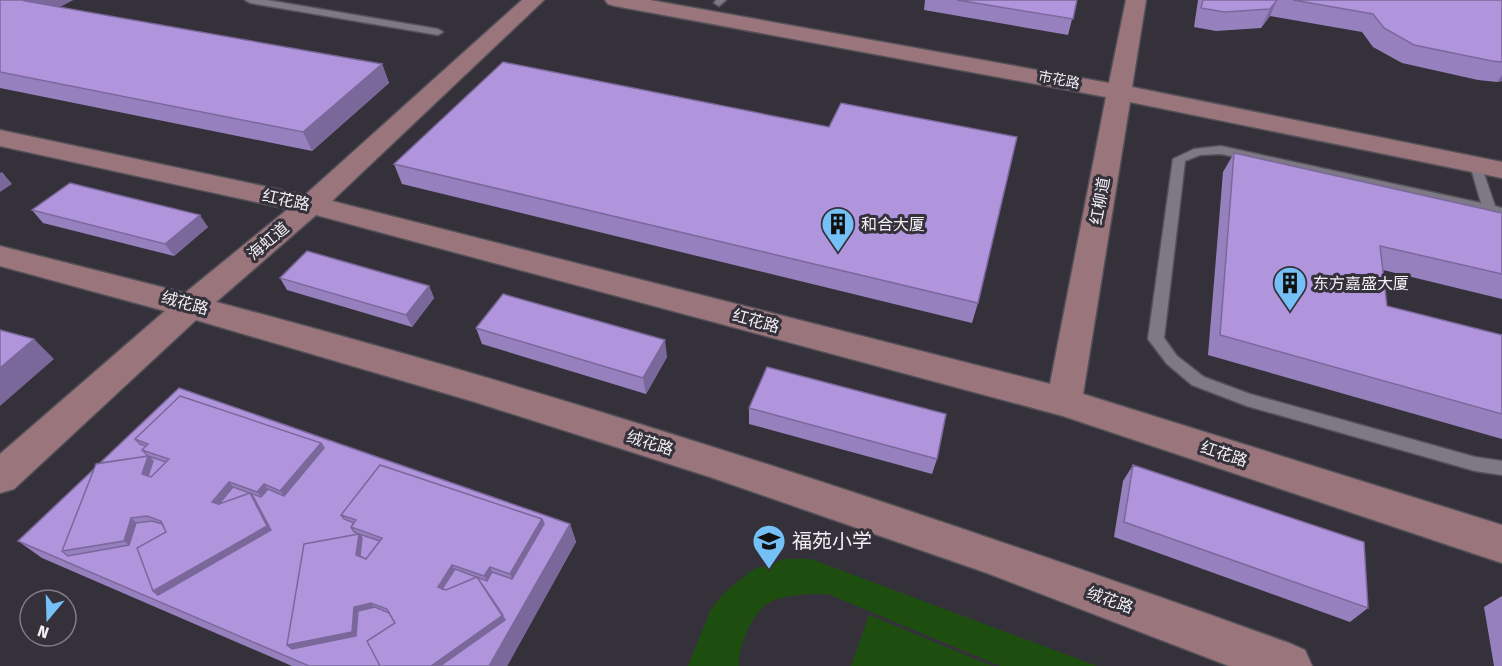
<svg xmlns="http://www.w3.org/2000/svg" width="1502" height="666" font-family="'Fira Sans','Noto Sans SC',sans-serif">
  <rect width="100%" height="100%" fill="#35313b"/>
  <path fill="#1e4e0f" d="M785,559h26l286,107h-97l-172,-72c-20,0 -38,0 -56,7 -19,8 -34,46 -33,65h-51l23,-57 14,-17 27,-22z
    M869,615l123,51h-141z"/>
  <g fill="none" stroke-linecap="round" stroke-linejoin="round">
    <g stroke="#545159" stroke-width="3">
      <path id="lane" d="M245,0h22l171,29 5,3 -5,3 -188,-32z
        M716,0h10l-7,6 -5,-3z
        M1221,146l260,57 -11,-38 6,-4 4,1 15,44 7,2v8l-281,-62 -21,1 -15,6 -21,177 13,18 27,21 46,17 225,63 27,4v14l-27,-4 -228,-65 -55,-21 -25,-21 -19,-25 25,-180 21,-10z"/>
    </g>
    <g stroke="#545159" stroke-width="3">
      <path id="secondary" d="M522,0h22l-212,201 718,183 56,-287 -491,-91 -7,-2 -3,-4h45l459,83 17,-83h20l-14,87 370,75v16l-372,-76 -47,292 419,131v38l-439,-147 -747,-201 -100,87c364,96 720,214 1073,341l16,7 7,16h-83l-242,-93 -277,-96 -235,-75 -279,-82 -182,169 -14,4v-39l165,-143 -165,-45v-20l185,47 103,-84 -288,-63v-16l305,65z"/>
    </g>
    <use href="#lane" fill="#7d7985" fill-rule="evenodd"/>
    <use href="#secondary" fill="#9a767c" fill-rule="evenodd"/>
  </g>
  <path fill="#9780be" d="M0,0h73l-14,7 323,57 7,19 -77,68 -312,-63z
    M925,0h152l-9,35 -144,-25z
    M1198,0h304v81l-5,1 -19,-2 -76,-17 -29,-16 -11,-15 -92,-16 -9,12 -45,3 -22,-4z
    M1234,153l268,60v86l-119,-29 4,36 115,29v104l-294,-84 15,-183z
    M394,164l584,139 -6,20 -570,-139z
    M32,210l176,17 -34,29 -131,-33z
    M280,278l149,8 5,12 -22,29 -125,-37z
    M476,328l191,29 -21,37 -164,-50z
    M179,388l391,136 6,18 -69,124h-215l-250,-108 -24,-17z
    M749,408l188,51 -5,15 -183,-50z
    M1133,465l235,143 -18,14 -236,-85 9,-56z
    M1502,596v70h-8l-10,-59z"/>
  <path fill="#7b689b" d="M27,0h46l-36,19 -12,-18z
    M1277,0l-7,16 -9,12 9,-19z
    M382,64l7,19 -77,68 -9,-19z
    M1502,75v6l-5,1z
    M2,172l10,12 -12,8v-19z
    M200,215l8,12 -34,29 -9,-12z
    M429,286l5,12 -22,29 -6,-12z
    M34,339l20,20 -54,47v-38z
    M665,340l2,17 -21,37 -3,-16z
    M321,443l16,24 -38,47 -19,-23z
    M148,456l17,17 -44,14z
    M229,482l17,19 4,-8 20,23 17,32 -107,62 -27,-19 -9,-33 -20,-17 7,-23 25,22 56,-38z
    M264,484l19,23 -6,8 -20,-23z
    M542,519l9,22 -31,54 -10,-21z
    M570,524l6,18 -69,124h-76z
    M359,534l16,22 -21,51 17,-4 17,20 -80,41 -21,-19z
    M452,565l13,21 -16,9 -11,-8z
    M490,567l11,21 -5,9 -12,-21z"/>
  <path fill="#b095dd" stroke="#7b689b" stroke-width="1.5" d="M0,0h27l-2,1 357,63 -79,68 -303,-60z
    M957,0h120l-4,19z
    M1203,0h74l-7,9 -46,3 -23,-4z
    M1293,0h209v62l-10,-1 -78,-16 -30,-17 -11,-14z
    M503,62l326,65 12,-24 176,34 -39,166 -584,-139z
    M1234,153l268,60v61l-122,-28 7,60 115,29v79l-282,-79z
    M70,183l130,32 -35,29 -133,-34z
    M307,251l122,35 -23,29 -126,-37z
    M503,294l162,46 -22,38 -167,-50z
    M0,330l34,9 -34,29z
    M767,367l179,47 -9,45 -188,-51z
    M179,388l391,136 -81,142h-49l65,-46 -28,-43 -31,13 -4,-1 13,-20 32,12 5,-9 20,7 32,-55 -2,-5 -162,-54 -39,50 3,4 10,4 -3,4 3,5 5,2 -55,10 -17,101 5,4 64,-13 2,-25 17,-4 14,6 6,10 -28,18 13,25h-71l-291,-125 76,-72 -32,82 6,5 61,-11 7,-22 16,-2 10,3 4,8 -29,16 16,43 5,4 113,-65 -17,-32 -4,-5 11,4 7,-8 16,7 40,-48 -3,-5 -141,-47 -45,43 5,5 6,2 -4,4 6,6 -48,7z
    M180,396l141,47 -41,48 -16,-7 -7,8 -28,-10 -17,20 7,2 31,-11 17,33 -114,65 -16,-43 29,-16 -5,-11 -14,-5 -16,2 -7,23 -62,10 34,-87 52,-8 -6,18 9,3 18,-18 -27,-9 6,-6 -13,-5z
    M148,456l18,6 -15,15 -3,-1 5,-15z
    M380,465l162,54 -32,55 -20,-7 -6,9 -32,-11 -14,22 8,3 31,-13 26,38 -72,51h-51l-13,-25 28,-18 -8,-14 -16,-6 -17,4 -2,25 -65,13 17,-101 55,-10 -3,21 10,4 16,-21 -31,-11 5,-7 -15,-5z
    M1133,465l231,77 4,66 -244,-86z
    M233,487l17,6 -31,11z
    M359,534l21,7 -14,18 -6,-3 2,-18z"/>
  <defs>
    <g id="building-pin" transform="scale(1.725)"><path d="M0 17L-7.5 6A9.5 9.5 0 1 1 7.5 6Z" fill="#75c0f6" stroke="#35313b"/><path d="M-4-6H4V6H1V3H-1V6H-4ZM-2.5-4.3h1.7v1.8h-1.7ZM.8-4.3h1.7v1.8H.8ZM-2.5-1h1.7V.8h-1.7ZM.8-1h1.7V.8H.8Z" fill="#111"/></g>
    <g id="school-pin" transform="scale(1.725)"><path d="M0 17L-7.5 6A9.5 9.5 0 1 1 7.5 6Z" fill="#75c0f6" stroke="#35313b"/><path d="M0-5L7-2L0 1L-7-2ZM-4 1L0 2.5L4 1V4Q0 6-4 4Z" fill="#111"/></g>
  </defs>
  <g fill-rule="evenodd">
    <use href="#building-pin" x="838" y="224"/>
    <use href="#building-pin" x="1290" y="283"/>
    <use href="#school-pin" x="769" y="541"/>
  </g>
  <g text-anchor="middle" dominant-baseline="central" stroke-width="6" stroke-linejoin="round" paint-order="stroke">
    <g font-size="14" fill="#f2eff6" stroke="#35313b">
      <text transform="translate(1059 80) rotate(11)">市花路</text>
    </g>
    <g font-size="16" fill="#f2eff6" stroke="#35313b">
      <text transform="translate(286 200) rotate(12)">红花路</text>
      <text transform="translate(1100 201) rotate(-80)">红柳道</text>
      <text transform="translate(268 241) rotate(-40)">海虹道</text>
      <text transform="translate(185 303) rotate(15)">绒花路</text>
      <text transform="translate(756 321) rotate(15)">红花路</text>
      <text transform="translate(650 443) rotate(17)">绒花路</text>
      <text transform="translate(1224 454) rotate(18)">红花路</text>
      <text transform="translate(1110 600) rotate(20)">绒花路</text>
    </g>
    <g font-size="16" fill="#f2eff6" stroke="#35313b" text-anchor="start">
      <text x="861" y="224">和合大厦</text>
      <text x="1313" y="283">东方嘉盛大厦</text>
    </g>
    <g font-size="20" fill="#f2eff6" stroke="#35313b" text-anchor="start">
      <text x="792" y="541">福苑小学</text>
    </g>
  </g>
  <g transform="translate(48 618) rotate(199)"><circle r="28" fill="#35313b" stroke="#817d86" stroke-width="1.5"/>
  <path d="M0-4.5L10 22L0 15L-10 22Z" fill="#75c0f6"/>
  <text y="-9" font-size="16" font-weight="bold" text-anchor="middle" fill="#f2eff6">N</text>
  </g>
</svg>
